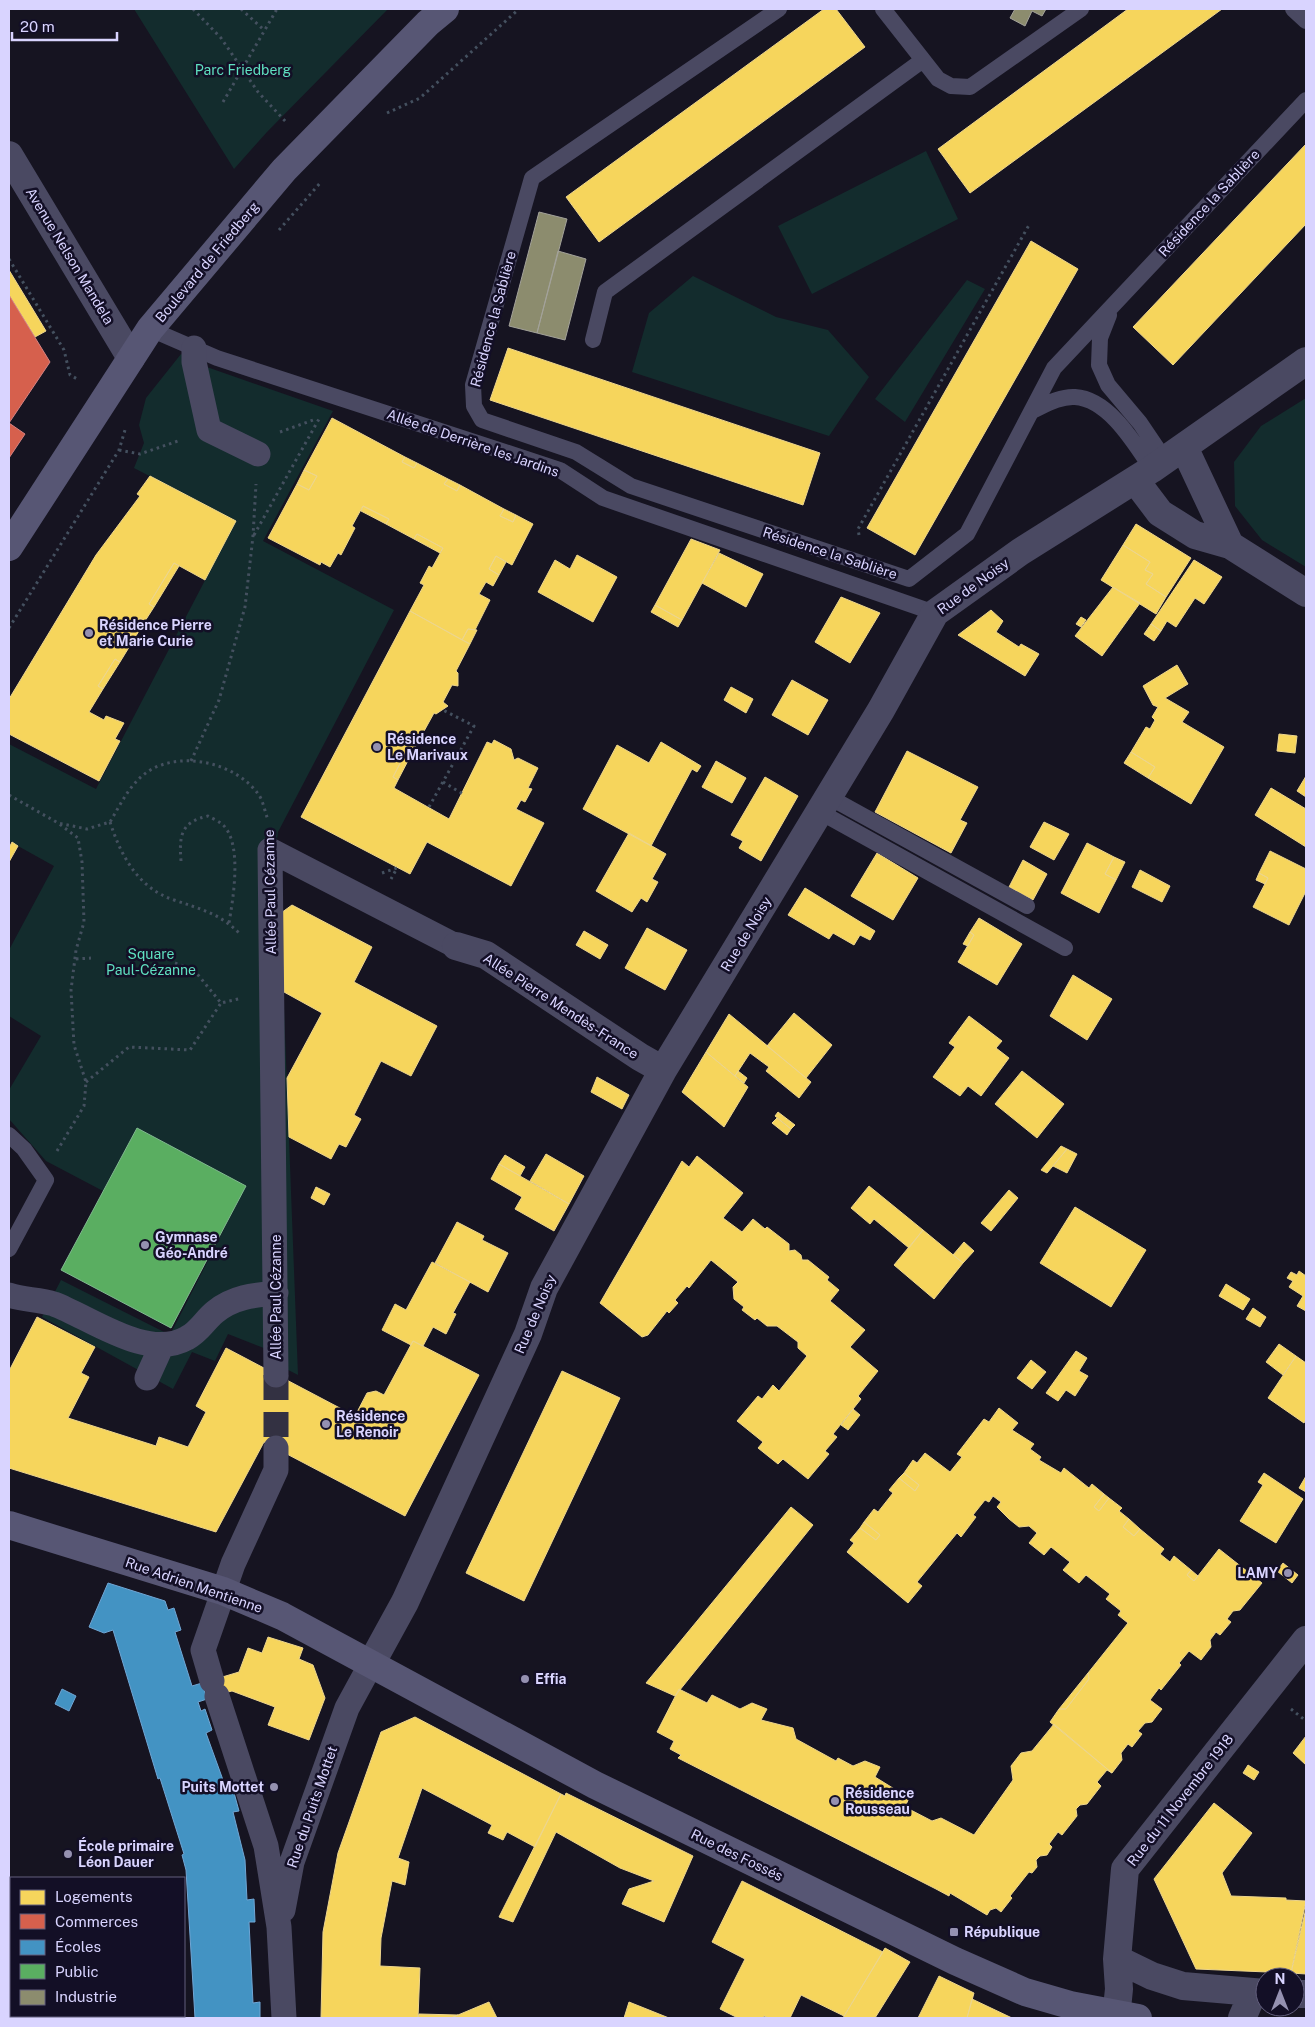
<svg xmlns="http://www.w3.org/2000/svg" width="1315" height="2027" font-family="'Public Sans',sans-serif">
  <rect width="100%" height="100%" fill="#161421"/>
  <path fill="#132c2d" d="M134,9h254l-121,123 -33,37z
    M926,151l32,68 -146,75 -34,-68z
    M693,276l83,41 52,13 41,47 -40,59 -197,-64 17,-59z
    M967,280l18,9 -80,133 -30,-23z
    M181,354l23,12 129,45 -70,130 131,69 -116,222 -4,31 5,14 19,498 -33,-17 4,-8 -41,-16 -13,27 -23,-9 -19,37 -131,-72 19,-37 109,55 76,-149 -109,-58 -34,63 -57,-30 -37,-42v-29l32,-54 -32,-20v-66l45,-84 -45,-25v-97l87,45 140,-268 -102,-53 10,-25 -5,-18 7,-27z
    M1306,398v169l-44,-27 -27,-34 -1,-44 27,-36z"/>
  <path fill="#f6d55c" stroke="#edd58d" d="M824,9h12l29,38 -266,195 -33,-45z
    M1128,9h94l-252,184 -32,-44z
    M1306,144v80l-133,141 -40,-38z
    M1031,241l47,28 -163,286 -48,-27z
    M9,270l37,61 -11,6 -26,-42z
    M508,348l312,105 -17,52 -313,-105z
    M332,418l73,39 -3,5 12,6 3,-5 31,16 -4,5 13,7 3,-6 44,24 -4,7 13,6 3,-7 17,9 -21,41 -16,-9 -7,13 10,6 -6,11 -7,-4 -7,12 11,6 -15,30 -7,-1 -6,11 -52,-29 14,-26 -4,-2 9,-17 3,2 11,-20 -26,-14 -3,5 -28,-15 3,-5 -26,-13 -11,20 3,2 -14,27 -3,-2 -8,14 -9,-5 -1,3 -52,-27 29,-54 12,6 8,-14 -13,-6z
    M405,457l12,6 -3,5 -12,-6z
    M304,470l13,6 -8,14 -12,-6z
    M150,476l86,45 -31,59 -31,-17 -25,41 5,3 -9,14 -5,-3 -13,23 4,3 -11,18 -5,-3 -17,27 5,3 -14,23 15,8 2,-4 18,7 -9,16 5,2 -21,40 -90,-47v-35l87,-144 44,-59 -3,-2z
    M448,479l12,6 -3,6 -13,-7z
    M363,506l26,13 -3,5 -25,-13z
    M504,509l12,6 -3,7 -13,-6z
    M1136,524l55,34 -25,39 -20,-13 7,-10 -8,-4 5,-8 -27,-17z
    M417,534l26,14 -3,5 -26,-14z
    M691,539l29,11 -38,70 -27,-15z
    M1123,545l27,17 -5,8 8,4 -7,10 20,13 -10,17 -55,-34z
    M719,553l44,21 -17,33 -44,-24z
    M577,555l40,22 -24,45 -55,-30 17,-32 15,9z
    M496,556l10,6 -7,13 -10,-6z
    M1194,560l28,17 -18,27 -9,-6 -19,29 -9,-6 -6,10 -10,-7z
    M174,563l5,3 -25,41 -5,-3z
    M1113,587l27,16 -38,53 -27,-20z
    M841,597l39,16 -30,50 -35,-21z
    M655,605l27,15 -4,7 -27,-15z
    M991,610l12,11 -7,11 23,15 2,-3 18,10 -14,22 -67,-41z
    M410,611l60,33 -14,27 2,2v13l-6,-1 -9,17 5,4 -12,8 -2,-1 -22,40 -5,-3 -14,27 5,3 -4,8 55,31 38,-77 5,2 2,-4 17,9 3,11 4,-2 20,10 -10,20 4,1 -7,13 -4,-2 -5,9 28,14 -33,63 -84,-44 -17,32 -109,-57z
    M1081,617l5,3 -5,7 -5,-3z
    M140,618l5,3 -14,23 -4,-3z
    M1151,624l10,7 -7,10 -10,-7z
    M468,629l9,1 -7,14 -8,-4z
    M115,659l5,3 -17,27 -5,-3z
    M1177,665l11,19 -23,14 24,14 -7,10 42,25 -33,57 -43,-26 7,-11 -24,-15 15,-25 4,2 5,-9 -3,-3 6,-10 -5,-2 -10,-19z
    M792,680l36,20 -20,35 -36,-20z
    M731,687l22,12 -7,14 -22,-13z
    M1279,734l18,2 -2,17 -18,-2z
    M661,742l40,24 -4,6 -5,-3 -41,77 -68,-37 34,-64 32,18z
    M407,750l5,3 -14,27 -5,-3z
    M907,751l71,36 -18,33 7,3 -16,30 -76,-41z
    M1131,752l24,15 -7,11 -24,-15z
    M716,761l30,17 -14,25 -30,-16z
    M1306,776v21l-9,-6z
    M765,777l33,19 -37,65 -22,-13 4,-7 -12,-6z
    M1271,788l35,21v38l-51,-32z
    M1044,822l25,12 -15,26 -24,-13z
    M629,833l37,21 -14,25 6,3 -11,20 -6,-4 -9,14 -36,-21z
    M12,842l6,4 -9,16v-14z
    M1087,843l27,14 -9,17 11,6 -17,33 -38,-20z
    M1270,851l36,18v22l-17,34 -36,-18 15,-29 -9,-5z
    M877,853l41,25 -25,42 -42,-24z
    M1114,857l11,5 -9,18 -11,-6z
    M1023,860l24,14 -14,26 -24,-13z
    M1140,870l30,16 -8,16 -30,-15z
    M1259,873l9,5 -3,6 -9,-4z
    M805,888l70,43 -5,9 -10,-5 -6,10 -21,-12 -4,6 -41,-24z
    M292,905l80,42 -18,35 83,44 -26,50 -30,-15 -27,54 7,4 -15,28 -7,-3 -8,15 -42,-22 -2,-59 35,-65 -38,-21 -3,-79z
    M979,918l43,26 -25,41 -39,-23 16,-27 -4,-3z
    M647,928l40,22 -22,40 -40,-22z
    M584,931l24,14 -8,14 -24,-14z
    M970,932l4,3 -6,11 -5,-2z
    M1073,975l39,24 -25,41 -37,-24z
    M794,1013l38,32 -26,33 -39,-32z
    M729,1014l82,68 -12,16 -33,-27 3,-4 -19,-14 -15,23 -29,-24z
    M969,1016l33,25 -6,7 13,10 -28,38 -13,-10 -8,10 -27,-19 22,-30 -6,-4z
    M706,1052l42,35 -24,40 -42,-35z
    M738,1071l9,7 -3,5 -9,-7z
    M1022,1071l42,33 -27,34 -42,-34z
    M597,1077l32,18 -7,14 -31,-17z
    M778,1112l17,13 -4,4 -16,-13z
    M777,1118l14,11 -4,6 -15,-12z
    M1061,1146l6,3 -20,24 -6,-3z
    M1067,1149l10,5 -10,19 -14,-7z
    M546,1154l38,22 -15,28 -39,-23z
    M505,1155l20,12 -5,9 -21,-12z
    M697,1156l46,37 -20,25 19,14 11,-13 12,10 2,-2 22,17v7l6,-1 6,5 1,5h6l21,17 -2,3 12,10 -9,11 35,29 -15,17 28,24 -20,25 3,3 -28,35 4,3 -12,14 4,3 -21,25 -25,-20 -5,5 -20,-16 5,-6 -26,-21 21,-25 4,3 11,-14 6,6 28,-35 -9,-8v-6l-21,-16h-10l-10,-8 -2,2 -13,-10 2,-3 -10,-8 -1,-12 5,-5 -27,-22 -22,28 -2,-2 -12,14 3,3 -9,10 -2,-2 -19,24 -6,2 -42,-34 82,-142 7,6z
    M499,1164l70,40 -15,27 -39,-22 7,-12 -31,-18z
    M869,1186l54,44 -14,18 -35,-29 -4,5 -19,-16z
    M316,1187l14,7 -6,11 -13,-7z
    M1009,1190l9,8 -27,33 -10,-8z
    M1075,1207l71,43 -35,57 -71,-44z
    M457,1222l27,14 -2,4 26,13 -20,39 -53,-29z
    M923,1230l40,33 -29,36 -40,-34z
    M964,1242l10,9 -11,12 -10,-8z
    M432,1262l38,20 -17,31 3,1 -10,20 -13,-7 -10,19 -10,-5 -2,4 -29,-15 13,-26 11,6z
    M1299,1271l7,5v35l-9,-5 6,-10 -14,-9 4,-6 -6,-3 4,-6 6,3z
    M1226,1284l24,15 -7,11 -24,-14z
    M1253,1308l13,9 -6,10 -14,-8z
    M37,1317l58,30 -14,26 8,4 -21,41 88,28 3,-9 29,10 18,-35 -10,-6 30,-58 129,68 12,-23 9,-2 8,4 29,-54 66,34 -74,141 -141,-74 -48,90 -207,-64v-97z
    M1279,1344l17,12 -13,19 -17,-13z
    M1076,1351l11,7 -8,13 9,5 -13,20 -9,-6 -8,11 -12,-8z
    M1296,1356l10,7v56l-2,4 -36,-25z
    M1031,1360l15,12 -14,17 -15,-11z
    M562,1371l58,27 -96,203 -58,-28z
    M999,1408l19,15 -6,7 22,14 -4,5 11,8 -2,3 22,13 3,-5 25,20 3,-4 12,10 -10,13 5,4 10,-13 13,10 -3,3 10,8 -6,8 11,9 6,-7 24,20 -4,5 10,8 4,-6 17,14 -4,5 7,6 25,-32 43,34 -22,27 -7,1 -6,8 4,3 -11,13 -4,-3 -6,8 1,7 -10,13 -12,-9 -10,12 2,2 -20,25 -2,-2 -9,12 12,9 -10,13 -7,1 -7,8 4,3 -10,13 -4,-3 -7,9 1,7 -10,13 -62,-51 9,-13h7l13,-17 10,-13 -1,-6 40,-50 -10,-8 3,-4 -15,-12 4,-5 -24,-19 -7,8 -16,-13 7,-8 -19,-15 -7,8 -15,-12 8,-10 -8,-7 -10,1 -10,-8 -12,-12 4,-5 -8,-6 -4,6 -4,-2 -12,15 3,2 -15,20 -4,-4 -40,49 5,4 -14,17 -61,-51 7,-9 -4,-3 10,-12 16,12 4,-5 -16,-13 10,-13 4,3 15,-19 -4,-3 10,-12 16,13 4,-6 -15,-12 9,-13 4,3 8,-10 25,19 12,-15 -5,-3 27,-35 5,3z
    M853,1409l7,6 -12,15 -7,-5z
    M904,1473l15,12 -4,6 -16,-13z
    M1264,1473l39,26 -27,44 -36,-22 23,-36 -5,-3z
    M1306,1476v16l-7,-4z
    M1104,1494l5,4 -10,13 -5,-4z
    M791,1507l22,18 -138,171 -29,-13z
    M1129,1519l11,10 -6,7 -11,-9z
    M864,1522l16,13 -4,5 -16,-12z
    M1283,1563l15,12 -6,8 -15,-12z
    M1191,1570l7,6 -4,5 -7,-6z
    M268,1637l35,11 -4,11 14,6 12,33 -16,42 -41,-15 7,-18 -43,-16 -8,2 -5,-15 20,-6 9,-24 14,5z
    M1088,1673l1,6 -23,30h-7z
    M679,1689l28,14 5,-8 28,14 12,-6 15,6 -6,11 32,8 3,11 40,22 2,-3 15,8 12,-5 15,6 -5,10 34,21 -4,9 27,14 9,-3 33,17 39,-55 -2,-14 10,-13 11,-2 22,-27 58,49 -5,-3 -10,12 4,4 -14,18 -7,1 -4,4 1,7 -15,19 -4,-3 -9,12 3,3 -5,8 -7,1 -4,4 1,7 -5,6 -3,-1 -19,24 2,2 -11,14 -5,-4 -6,2 -3,5 -37,-22 -1,3 -13,-7 -258,-131 3,-3 -11,-6 4,-8 -17,-9z
    M415,1717l146,77 -26,53 -28,-15 -4,8 -15,-7 4,-8 -70,-37 -24,70 11,4 -4,23 -13,-4 -11,57 -1,28 40,2 -2,50h-97l2,-86 15,-79 43,-121z
    M1306,1736v29l-13,-12z
    M1248,1765l11,7 -5,8 -11,-7z
    M566,1793l127,63 -29,66 -42,-18 7,-15 25,-8 -34,-13 -64,-36 -43,90 -14,-5 62,-123 4,2z
    M1214,1803l38,30 -30,40 9,23 55,2v2l20,1 -15,72 -95,-4 -42,-90z
    M742,1881l141,71 -39,64 -43,-21 -11,23h-21l-5,-2 -1,2h-25l-18,-9 25,-50 -33,-17z
    M1306,1908v66l-15,-1z
    M885,1948l25,14 -35,56h-32z
    M939,1976l35,17 -7,25h-49z
    M972,1999l40,19h-45z
    M489,2002l8,16h-46l7,-3z
    M629,2002l40,16h-45z
    M419,2014l39,1 -7,3h-33z"/>
  <path fill="#d6604d" stroke="#d78382" d="M9,295l41,67 -41,61 16,11 -16,24z"/>
  <path fill="#4393c3" stroke="#70a6d5" d="M108,1583l57,18 3,9 6,-2 7,22 -6,2 17,54 10,-3 5,16 -9,3 3,9 4,-2 7,21 -6,3 21,58 6,-2 6,22 -6,1 12,48 2,40 7,-1 1,23h-6l4,81 7,-1v16h-65l-9,-148 -4,-15 2,-1 -24,-76 -2,1 -45,-149 -9,3 -15,-6z
    M62,1689l14,7 -7,15 -14,-7z"/>
  <path fill="#5aae61" stroke="#80b990" d="M137,1128l109,58 -75,142 -110,-58z"/>
  <path fill="#8c8c6e" stroke="#a3a29a" d="M1015,9h31l-4,7 -10,-5 -7,15 -15,-8z
    M539,212l28,7 -30,114 -28,-7z
    M558,251l28,8 -21,81 -28,-7z"/>
  <g fill="none" stroke-linecap="round" stroke-linejoin="round">
    <path stroke="#333142" stroke-width="25" stroke-dasharray="25 12" stroke-linecap="butt" d="M276,1375v73"/>
    <path stroke="#44505f" stroke-width="3" stroke-dasharray="2.5 4" stroke-linecap="butt" d="M193,9l28,29 37,54 28,30
      M241,9l23,21
      M223,102l54,-93
      M387,113l33,-15 99,-89
      M279,230l42,-48
      M9,259l55,91 6,25 9,5
      M280,432l36,-13
      M119,450l21,4 41,-14
      M254,535l65,-116
      M859,535l-1,-6 171,-304
      M9,628l110,-178 6,-20
      M191,761l28,-61 26,-93 8,-71 3,-52
      M443,782l20,12
      M9,795l49,28 29,6 23,-7c12,-20 21,-41 42,-53 34,-18 85,-5 107,26 4,6 6,17 9,25
      M429,807l45,-81 -31,-16
      M110,822c11,34 28,66 64,78 26,9 45,13 65,33
      M181,861c-2,-26 0,-39 27,-45 4,2 10,5 14,8 21,18 11,75 7,99
      M382,873l15,-5 -6,11
      M76,959l15,-1
      M175,963l19,7 27,33 21,-5
      M86,1082l43,-35 61,3 31,-47
      M57,1151l27,-45 2,-24 -12,-37 -3,-55 5,-40 8,-28 -2,-60 -4,-24 -20,-15
      M1291,1709l15,12"/>
    <path stroke="#4a4962" stroke-width="16" d="M779,9l-247,169 -59,207 1,21 8,14 94,32 55,34 278,93 58,-45 87,-166 252,-268
      M883,9l55,70 13,7 19,1 111,-78
      M1293,9l13,12
      M1109,315l-9,23 -1,27 9,20 32,38 25,37
      M150,329l67,29 343,112 43,28 332,115
      M593,340l12,-48 318,-232
      M1032,411c13,-6 28,-15 43,-14 34,2 60,47 77,72
      M829,797l198,109
      M820,812l245,136
      M9,1135l15,14 22,31 -37,69"/>
    <path stroke="#4a4962" stroke-width="25" d="M194,348v14l15,68 49,24
      M9,1295c14,5 30,4 45,9 37,14 93,57 133,34 12,-6 18,-18 28,-26 18,-15 39,-17 61,-19
      M276,1375l-6,-525 186,96
      M147,1378l15,-33
      M212,1681l-9,-31 30,-86 43,-94v-22
      M217,1696l49,150 13,81 5,91
      M283,1910l9,-48 55,-154 24,-44"/>
    <path stroke="#4a4962" stroke-width="28" d="M9,155l122,203
      M1184,447l46,98
      M1135,480l25,33 35,22 35,10 76,48
      M456,946l30,9 154,102 23,13
      M371,1664l34,-62 123,-268 16,-46 119,-218 218,-360 54,-97 85,-61 132,-83 154,-108
      M1117,1959l35,17 31,10 82,7
      M1295,1994h11
      M1116,2018l3,-29 -2,-30 8,-90 181,-229
      M1242,2018l11,-25"/>
    <path stroke="#575674" stroke-width="28" d="M9,547l141,-218 134,-159 144,-147 17,-14
      M9,1525l214,66 59,25 313,169 360,176 70,31 45,13 68,13"/>
  </g>
  <g fill="#9591b1" stroke="#130f26" stroke-width="2">
    <circle cx="89" cy="633" r="5"/>
    <circle cx="377" cy="747" r="5"/>
    <circle cx="145" cy="1245" r="5"/>
    <circle cx="326" cy="1424" r="5"/>
    <circle cx="1288" cy="1573" r="5"/>
    <circle cx="525" cy="1679" r="5"/>
    <circle cx="274" cy="1787" r="5"/>
    <circle cx="835" cy="1801" r="5"/>
    <circle cx="68" cy="1854" r="5"/>
    <rect x="949" y="1927" width="10" height="10" rx="2.5"/>
  </g>
  <g text-anchor="middle" dominant-baseline="central" stroke-width="5" stroke-linejoin="round" paint-order="stroke">
    <g font-size="14" fill="#5fe0c0" stroke="#130f26">
      <text x="243" y="70">Parc Friedberg</text>
      <text x="151" y="954">Square<tspan x="151" dy="16">Paul-Cézanne</tspan></text>
    </g>
    <g font-size="14" fill="#d9d4ff" stroke="#130f26">
      <text transform="translate(1209 203) rotate(-47)">Résidence la Sablière</text>
      <text transform="translate(70 256) rotate(59)">Avenue Nelson Mandela</text>
      <text transform="translate(207 262) rotate(-50)">Boulevard de Friedberg</text>
      <text transform="translate(493 319) rotate(-75)">Résidence la Sablière</text>
      <text transform="translate(473 443) rotate(19)">Allée de Derrière les Jardins</text>
      <text transform="translate(830 553) rotate(18)">Résidence la Sablière</text>
      <text transform="translate(973 586) rotate(-36)">Rue de Noisy</text>
      <text transform="translate(270 892) rotate(-91)">Allée Paul Cézanne</text>
      <text transform="translate(746 934) rotate(-59)">Rue de Noisy</text>
      <text transform="translate(561 1006) rotate(33)">Allée Pierre Mendès-France</text>
      <text transform="translate(276 1297) rotate(-90)">Allée Paul Cézanne</text>
      <text transform="translate(535 1314) rotate(-67)">Rue de Noisy</text>
      <text transform="translate(194 1585) rotate(19)">Rue Adrien Mentienne</text>
      <text transform="translate(1180 1800) rotate(-52)">Rue du 11 Novembre 1918</text>
      <text transform="translate(312 1807) rotate(-71)">Rue du Puits Mottet</text>
      <text transform="translate(737 1855) rotate(26)">Rue des Fossés</text>
    </g>
    <g font-size="14" font-weight="bold" fill="#d9d4ff" stroke="#130f26" text-anchor="start">
      <text x="99" y="625">Résidence Pierre<tspan x="99" dy="16">et Marie Curie</tspan></text>
      <text x="387" y="739">Résidence<tspan x="387" dy="16">Le Marivaux</tspan></text>
      <text x="155" y="1237">Gymnase<tspan x="155" dy="16">Géo-André</tspan></text>
      <text x="336" y="1416">Résidence<tspan x="336" dy="16">Le Renoir</tspan></text>
      <text x="1278" y="1573" text-anchor="end">LAMY</text>
      <text x="535" y="1679">Effia</text>
      <text x="264" y="1787" text-anchor="end">Puits Mottet</text>
      <text x="845" y="1793">Résidence<tspan x="845" dy="16">Rousseau</tspan></text>
      <text x="78" y="1846">École primaire<tspan x="78" dy="16">Léon Dauer</tspan></text>
      <text x="964" y="1932">République</text>
    </g>
  </g>
  <rect width="1315" height="2027" fill="none" stroke="#d9d4ff" stroke-width="20"/>
  <rect x="10" y="1877" width="175" height="140" fill="#130f26" stroke="#625e7d"/>
  <rect x="20" y="1890" width="25" height="15" fill="#f6d55c" stroke="#625e7d"/>
  <text x="55" y="1902" font-size="15" fill="#d9d4ff">Logements</text>
  <rect x="20" y="1914" width="25" height="15" fill="#d6604d" stroke="#625e7d"/>
  <text x="55" y="1927" font-size="15" fill="#d9d4ff">Commerces</text>
  <rect x="20" y="1940" width="25" height="15" fill="#4393c3" stroke="#625e7d"/>
  <text x="55" y="1952" font-size="15" fill="#d9d4ff">Écoles</text>
  <rect x="20" y="1964" width="25" height="15" fill="#5aae61" stroke="#625e7d"/>
  <text x="55" y="1977" font-size="15" fill="#d9d4ff">Public</text>
  <rect x="20" y="1990" width="25" height="15" fill="#8c8c6e" stroke="#625e7d"/>
  <text x="55" y="2002" font-size="15" fill="#d9d4ff">Industrie</text>
  <g transform="translate(1280 1992)"><circle r="24" fill="#130f26" stroke="#625e7d"/>
  <path d="M0-4L9 19L0 12L-9 19Z" fill="#9591b1"/>
  <text y="-8" font-size="14" font-weight="bold" text-anchor="middle" fill="#d9d4ff">N</text>
  </g>
  <path d="M12 32v8h105v-8" fill="none" stroke="#d9d4ff" stroke-width="2.5"/>
  <text x="20" y="32" font-size="15" fill="#d9d4ff" stroke="#130f26" stroke-width="4" paint-order="stroke">20 m</text>
</svg>
